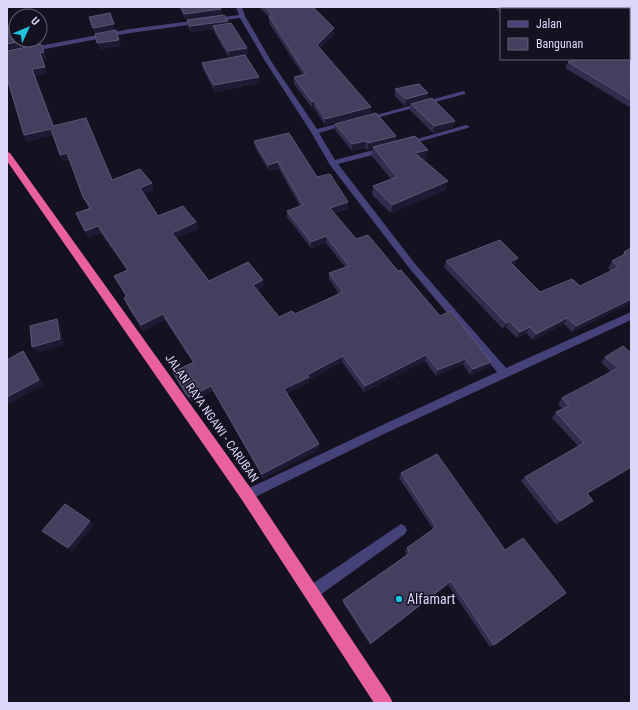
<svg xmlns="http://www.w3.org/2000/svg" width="638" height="710" font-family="'Roboto Condensed',sans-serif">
  <rect width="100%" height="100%" fill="#141121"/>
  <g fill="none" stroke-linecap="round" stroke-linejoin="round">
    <path fill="#464279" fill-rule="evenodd" d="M236,7h6l3,9 26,45 46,68 31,-8 3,2 -32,10 16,27 50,-13h3v4l-50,13 78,101 90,103 125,-56v8l-247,114 -133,65 -4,2 -4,-2 -2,-4 2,-4 133,-63 121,-56 -87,-103 -80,-104 -19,-33 -46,-71 -25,-43 -110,15 -123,23v-4l123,-23 109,-14z
      M463,91l2,1v2l-100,27 -3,-2z
      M466,125l4,2 -2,1 -61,17 -4,-2z
      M401,524l4,2 2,4 -2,4 -89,64 -5,2 -5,-2 -2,-5 2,-5z"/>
    <path fill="#e9619c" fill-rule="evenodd" d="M7,152l3,1 242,337 138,207 3,6h-19l-132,-203 -235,-339z"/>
  </g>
  <path fill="#342c4c" d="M179,7h41l1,2 1,7 25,32 1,6 -3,1 15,28 -45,9 -12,-23 -1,-6 27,-5 -15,-26v-3l-23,3 -3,-5 -1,-7 19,-2 -20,2z
    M259,7h49l26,27 -14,14 51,66 -46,11 -11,-17h-2l-18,-24v-7l9,-2 -34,-52v-6z
    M493,7h122l-1,1 -5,1h-108v4z
    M629,39h2v69l-66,-40 3,-6 61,-3z
    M7,51l40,8h-5l5,14 -12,3 19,50 58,54 40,3 2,7 -10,4 14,22 40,13 -22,9 33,43 55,5 -7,4 22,27 16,-3 44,-20 -10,-15v-6l16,-6 -19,-24 -15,5 -24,-31v-6l13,-5 -21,-37 -10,2 -14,-24 -1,-6 63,36 31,32 -14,4 22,26 42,32 42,45 51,46 -2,5 -19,8 -7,-11 -27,12 -11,-15 -61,31 -22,-30 -33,18v2l-22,11 32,51v5l-56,30 -50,-88 -22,11 -6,-8 -9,-16 -3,-6 20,-9 -28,-43 -22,11 -17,-27 -2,-6 2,-1 -9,-15 -3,-6 13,-6 -26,-37 -13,5 -12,-25 13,-4 -6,-12 -14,-37 -6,1 -3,-6 -7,-20 -26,7 -3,-7z
    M395,89l33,4 -1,6 26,28 -20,6 -23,-23 1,-6 -6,2 -10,-10z
    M335,124l61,12v5l30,18 -4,1 24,30 -55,23 -19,-18 1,-9 18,-7 -19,-23 1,-8 -6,2 -2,-2 -13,3 -17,-21z
    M631,248v54l-1,1 -58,29 -8,-8 -31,16 -7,-7 -9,5 -11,-11 -3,2 -59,-62 2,-6 69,4h-1l26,27 40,-6 31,-15 -3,-3 4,-7 10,-5 2,-4z
    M631,353v115l-43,26v11l-32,20 -35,-44 4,-4 53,-31 -26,-28 4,-6 7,-3 -5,-5 4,-6 49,-26 -10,-10 4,-5z
    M437,454l57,191 -4,2 -42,-62 -78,60 -27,-42v-3l64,-45 -2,-3 2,-4 26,-19 -34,-51 2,-5z"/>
  <path fill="#1f1933" d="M596,7h19l-1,1 -5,1h-21z
    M221,9l1,7 -36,4 -2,-6z
    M228,21v6l-15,-1 1,3 -23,3 -1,-6z
    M114,24l1,6 -20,4 -2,-6z
    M334,28v6l-17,17v-6z
    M27,40h13l1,4 -34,6v-6z
    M119,40l2,6 -21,4 -3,-7z
    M41,44l6,15h-5l5,14 -12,3 21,57 -24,-64 8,-16z
    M247,48l1,6 -19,4 -1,-7z
    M259,77l1,6 -45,9 -1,-7z
    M428,93l-1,7 -22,6 1,-7z
    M314,101v7h-2v-6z
    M371,107v7l-46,11v-6z
    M455,121l-2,6 -20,6 1,-7z
    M51,129l3,6 -27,7 -3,-7z
    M396,136l-1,7 -22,4v1l-6,2 1,-7z
    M366,141l-1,7 -13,3v-7z
    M428,150l-2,9 -12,3 1,-9z
    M67,153l2,7 -6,1 -3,-6z
    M278,162l1,7 -10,2 -1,-6z
    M448,181l-2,9 -55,23 1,-8z
    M152,183l2,7 -12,5 -2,-7z
    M348,202v7l-18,5v-6z
    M196,222l2,7 -24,10 -2,-6z
    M98,226l3,7 -13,5 -3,-7z
    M326,236v7l-15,5v-6z
    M518,258l-3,7 -8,3 3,-6z
    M263,280l1,6 -10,5 -1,-6z
    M631,299v3l-1,1 -58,29 4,-6z
    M163,314l2,6 -22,11 -2,-6z
    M567,318l-3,6 -31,16 3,-6z
    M57,319l3,6 4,20 -27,8 -5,-6z
    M509,321l-3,6 -3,2 3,-6z
    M530,327l-4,6 -9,5 3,-6z
    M23,351l5,6 16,28 -37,20v-8z
    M426,355l-1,6 -61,31 1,-6z
    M343,356l-1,6 -33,18v2l-24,13 -1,-6 23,-14z
    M465,359l-2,5 -27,12 2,-6z
    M491,362l-2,5 -19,8 3,-6z
    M211,386l2,5 -22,11 -2,-5z
    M319,444v5l-56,30 -1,-5z
    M631,467v1l-49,30 5,-5z
    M593,501l-5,4 -32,20 4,-4z
    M90,521l4,4 -22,27 -4,-4z
    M451,581l-3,4 -78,60 1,-2z"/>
  <path fill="#463e5f" stroke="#5d5677" d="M181,7h39l1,2 -37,5z
    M265,7h43l2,1h4l20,20 -17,17 54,62 -46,12 -11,-18 -2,1 -18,-25 12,-3 -37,-58h4z
    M503,7h93l-8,2h-82z
    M110,13l4,11 -21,4 -4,-11z
    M224,15l4,6 -38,5 -3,-6z
    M7,23l4,12 5,-1v6h11l-20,4z
    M231,23l16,25 -19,3 -15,-25z
    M116,30l3,10 -22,3 -2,-9z
    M629,39h2v10l-2,3z
    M41,44l3,8 -4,1 5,14 -13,2 21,57 33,-8 26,62 28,-11 12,14 -12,5 18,28 25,-10 13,16 -24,11 37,48 39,-19 15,18 -10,5 26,32 13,-6 3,3 48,-22 -14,-19 20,-7 -23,-30 -15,6 -24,-31 16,-6 -25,-43 -10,3 -14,-24 35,-8 28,44 13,-3 18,28 -18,6 26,31 12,-4 30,36 3,-1 39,46 11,-5 40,51 -18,7 -8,-10 -27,11 -12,-15 -61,31 -22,-30 -36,19 2,2 -25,12 35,55 -57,30 -51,-88 -22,11 -6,-8 -10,-17 21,-10 -31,-48 -22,11 -17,-27 3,-2 -13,-20 14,-6 -30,-44 -13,5 -9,-18 15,-5 -8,-11 -16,-44 -7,2 -9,-26 -27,6 -17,-57v-27z
    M629,53l2,1v46l-63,-38 9,-3h52z
    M245,55l14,22 -45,8 -12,-22z
    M419,84l9,9 -22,6 -11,-10z
    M432,98l23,23 -21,5 -23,-22z
    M376,113l20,23 -28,7 -2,-2 -14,3 -17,-20z
    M415,136l13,14 -13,3 33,28 -56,24 -19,-19 24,-9 -24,-30z
    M500,240l18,18 -8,4 30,30 32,-13 8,7 39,-19 -7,-6 13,-7 -1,-2 7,-4v51l-55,27 -9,-8 -31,16 -6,-7 -10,5 -11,-11 -3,2 -60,-62z
    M57,319l3,20 -28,8 -2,-21z
    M623,346l8,7v114l-44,26 6,8 -33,20 -35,-44 59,-34 -28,-31 13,-6 -7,-8 56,-30 -13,-11z
    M23,351l16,29 -32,17v-37z
    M437,454l68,96 18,-12 43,55 -72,52 -43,-64 -80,62 -28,-43 67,-47 -3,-5 29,-21 -35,-54z
    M65,504l25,17 -22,27 -26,-17z"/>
  <circle fill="#1fc1dc" stroke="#141121" stroke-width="1.5" cx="399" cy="599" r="4"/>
  <g text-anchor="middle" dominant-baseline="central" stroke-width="3" stroke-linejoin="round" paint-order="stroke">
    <g font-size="12" fill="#dcd6f9" stroke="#141121">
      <text transform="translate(212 418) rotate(55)">JALAN RAYA NGAWI - CARUBAN</text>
    </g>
    <g font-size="14" fill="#dcd6f9" stroke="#141121" text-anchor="start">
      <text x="407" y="599">Alfamart</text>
    </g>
  </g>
  <rect width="638" height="710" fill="none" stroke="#dcd6f9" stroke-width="16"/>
  <rect x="500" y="8" width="130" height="52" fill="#141121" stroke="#646077"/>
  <rect x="508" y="21" width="20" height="6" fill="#464279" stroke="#646077"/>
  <text x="536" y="28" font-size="12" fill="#dcd6f9">Jalan</text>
  <rect x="508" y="38" width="20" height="12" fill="#463e5f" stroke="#646077"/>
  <text x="536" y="48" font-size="12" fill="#dcd6f9">Bangunan</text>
  <g transform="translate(28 28) rotate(46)"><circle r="19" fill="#141121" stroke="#646077"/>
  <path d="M0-3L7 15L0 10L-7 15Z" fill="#1fc1dc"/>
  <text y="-6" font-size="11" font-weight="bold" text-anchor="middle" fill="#dcd6f9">U</text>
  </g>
</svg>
